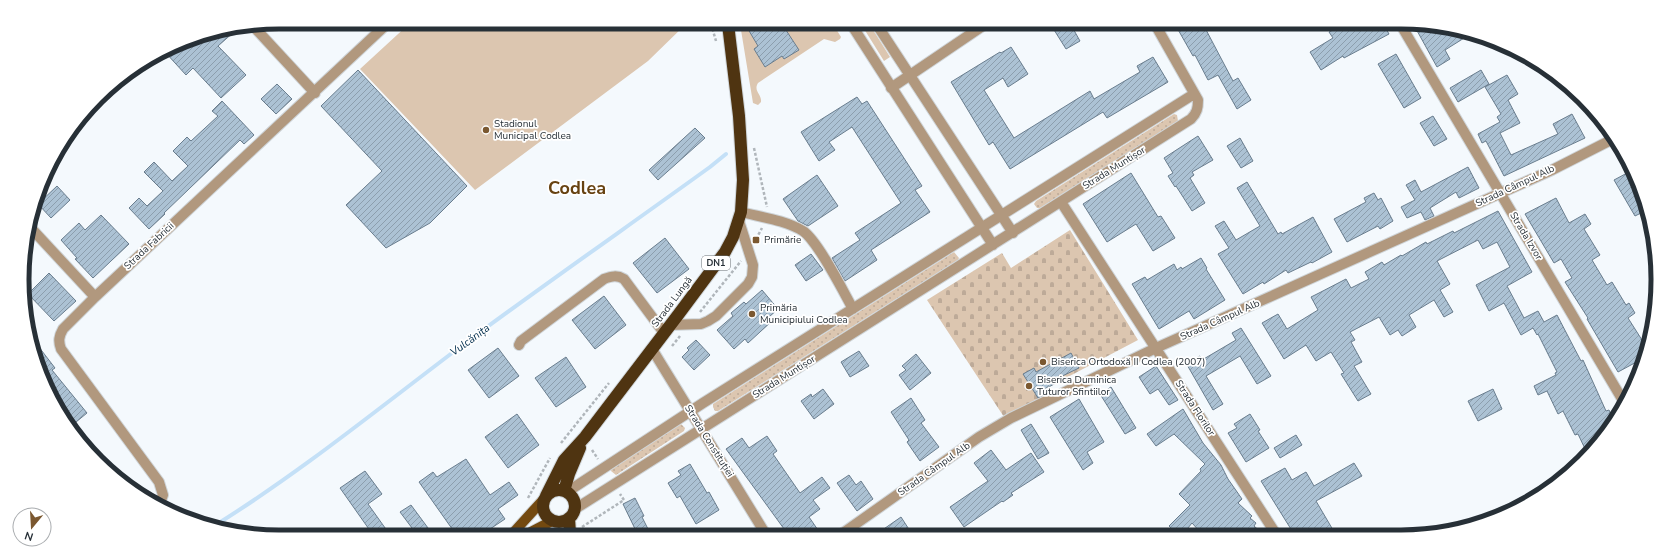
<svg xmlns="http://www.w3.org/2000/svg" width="1680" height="559" font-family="'Nunito Sans',sans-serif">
  <defs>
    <pattern id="cemetery-stones" width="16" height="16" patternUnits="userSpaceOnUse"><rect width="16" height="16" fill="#dcc6b0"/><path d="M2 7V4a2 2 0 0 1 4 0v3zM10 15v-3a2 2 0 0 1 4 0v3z" fill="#bdaa98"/></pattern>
    <pattern id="garden-dots" width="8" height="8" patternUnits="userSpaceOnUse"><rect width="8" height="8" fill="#dcc6b0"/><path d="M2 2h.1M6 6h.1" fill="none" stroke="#bdaa98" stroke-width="1.8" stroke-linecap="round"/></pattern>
    <pattern id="building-hatch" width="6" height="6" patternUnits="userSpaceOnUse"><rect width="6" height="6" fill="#acc2d4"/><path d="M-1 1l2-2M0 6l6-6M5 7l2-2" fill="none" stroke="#8c9ead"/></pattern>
  </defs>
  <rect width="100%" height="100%" fill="#f4f9fd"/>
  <path fill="#dcc6b0" d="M410,23l276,1 -38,37 -173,129 -115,-121z
    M740,24h93l8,13 -1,2 -5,3 -11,-3 -66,44c-5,8 4,11 3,19l-3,3 -5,-2z
    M861,24l9,1 20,32 -6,4z"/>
  <path fill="url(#cemetery-stones)" d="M1070,230l68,110 -93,49 2,5 -43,23 -77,-117 75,-47 9,15z"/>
  <path fill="url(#garden-dots)" d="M1174,114l3,1 1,6 -138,87h-3l-3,-4 2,-3z
    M954,252l5,6 -1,2 -240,151h-3l-2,-4v-3z
    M681,424l4,4 -1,3 -68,44 -5,-4 1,-3z"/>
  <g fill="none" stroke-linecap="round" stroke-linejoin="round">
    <path stroke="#c4e0f7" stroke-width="4" d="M214,526c87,-54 165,-118 246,-179 82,-61 167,-120 250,-180l16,-13"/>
  </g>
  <path fill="url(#building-hatch)" stroke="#697d8e" d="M745,24h37l17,26 -15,9 -2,-3 -17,11 -11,-18 4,-3z
    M1051,25h20l9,16 -14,8z
    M1176,26h28l29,55 5,-3 13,22 -14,9 -19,-34 -10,5 -13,-25 -2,1z
    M1339,27h46l4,7 -45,24 -1,-2 -22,14 -11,-18 23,-14 -4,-6z
    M1415,27h36l18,8 -24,15 5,9 -13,8z
    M235,31l-17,15 28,29 -25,23 -28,-30 -7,7 -21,-23 16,-10z
    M1011,47l17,27 -20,13 -5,-9 -19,12 30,48 76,-47 4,8 46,-27 -3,-6 16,-9 15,25 -61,36 -4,-6 -93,57 -17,-27 -4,3 -38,-63 49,-30 1,1z
    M1396,54l25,44 -17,10 -26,-44z
    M358,70l109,116 -37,37 -44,25 -40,-43 36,-34 -61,-65z
    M1481,70l8,14 -31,18 -8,-14z
    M1507,75l11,19 -10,6 12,23 -20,10 11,22 47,-21 -5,-10 19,-10 13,24 -81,38 -18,-35 -4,2 -4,-9 22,-12 -3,-5 4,-3 -16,-27z
    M277,84l15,15 -16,15 -15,-15z
    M857,97l5,7 5,-3 55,85 -7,4 15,22 -59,38 6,10 -32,21 -13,-23 28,-18 -5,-7 46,-30 -49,-76 -23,15 6,8 -16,11 -18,-29z
    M222,101l32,34 -10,9 -4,-4 -76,73 1,1 -16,15 -20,-21 10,-10 8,8 16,-15 -19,-19 10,-10 18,19 16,-15 -15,-15 14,-14 4,4 27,-25 -6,-5z
    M1433,116l14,23 -13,7 -14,-23z
    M695,128l10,10 -47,42 -9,-10z
    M1198,136l15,24 -21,12 2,3 -4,3 15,25 -13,8 -16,-25 -1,1 -7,-11 5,-3 -9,-15z
    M1240,138l13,23 -12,7 -14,-22z
    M1468,167l11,21 -20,10 -3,-6 -26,16 4,8 -9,4 -4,-8 -14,6 -6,-11 14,-7 -9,-15 9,-5 6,12z
    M1629,172l16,39 -10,5 -21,-36z
    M1131,173l27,44 3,-1 14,22 -22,13 -17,-27 -29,18 -24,-38z
    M817,175l21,31 -30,20 -10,-5 -15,-22z
    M1247,182l31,52 3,-2 1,2 31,-17 19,35 -20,11 -1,-1 -23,11 -2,-3 -22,14 -1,-2 -20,12 -25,-40 11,-6 -14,-22 9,-5 12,19 24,-14 -23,-38z
    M57,186l13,14 -19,18 -13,-14z
    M1374,193l4,7 3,-2 12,23 -13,8 -2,-3 -31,16 -13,-23 32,-17 -2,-4z
    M1556,198l13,25 16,-9 6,10 -7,5 16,26 -8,5 15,25 5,-3 14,23 3,-2 6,10 -7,5 14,22 9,-5 -9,24 -24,13 -31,-53 1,-1 -23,-36 7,-4 -11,-19 -7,4 -29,-49z
    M1498,211l34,61 -25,14 17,32 14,-7 6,11 13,-7 24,46 2,-1 23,51 3,-1 4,8v3l-26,32 -9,-19 -3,1 -12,-24 -5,3 -11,-23 -9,4 -4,-9 22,-11 -1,-2 2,-1 -19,-38 -1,1 -4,-7 -12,7 -17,-32 -15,8 -13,-26 34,-18 -13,-25 -14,7 -5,-9 -41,21 13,23 -10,6 13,22 -9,5 -10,-17 -25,15 7,12 -14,9 -4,-6 -8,5 -11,-18 -29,15 5,8 -4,2 11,20 -8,4 17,28 -13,7 -17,-27 3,-1 -13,-21 -15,9 -10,-16 -22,14 -22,-36 16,-9 9,15 31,-19 -7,-13 8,-4 27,-14 5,9 18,-9 -4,-7 17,-10 2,3 17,-10 1,1 24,-14 1,2 26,-13 1,2z
    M101,215l28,29 -36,34 -18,-19 2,-1 -16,-18 18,-17 6,7z
    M665,238l24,31 -32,24 -24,-30z
    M811,254l12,16 -17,11 -11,-16z
    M1201,258l6,10 -1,1 19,31 -31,19 -5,-8 -30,18 -27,-45 13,-7 2,3 27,-16 3,6 4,-3 1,2z
    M49,273l27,28 -22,20 -26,-27z
    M762,290l16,19 -9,8 3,4 -24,22 -3,-4 -11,10 -17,-19 16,-14 -2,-3 13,-11 2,2z
    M604,296l22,29 -31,24 -23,-29z
    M1241,328l30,48 -14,8 -17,-28 -34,20 17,28 -10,6 -27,-47 14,-7 2,4 34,-20 -4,-7z
    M32,338l23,30 -3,2 35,43 -17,14 -4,-4 -35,-77 -1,-7z
    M696,340l14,15 -16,15 -12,-13 7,-7 -2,-2z
    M498,348l21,28 -30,22 -21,-28z
    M859,351l10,15 -19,11 -9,-15z
    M1071,353l8,15 -25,12 2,3 -11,6 2,4 -9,5 -15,-24 11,-6 2,4z
    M916,354l15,19 -21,17 -11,-15 7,-5 -4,-4z
    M566,357l20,30 -30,20 -21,-29z
    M1156,366l22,34 -9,5 -11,-16 -8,5 -11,-17z
    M1111,387l25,41 -11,6 -25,-40z
    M823,389l11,15 -20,15 -13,-18 10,-7 1,3z
    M1493,389l9,20 -24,12 -10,-20z
    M911,398l14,22 -4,3 18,24 -19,14 -13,-19 2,-2 -18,-28z
    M1079,399l25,43 -17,10 6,11 -10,7 -33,-53z
    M1183,409l20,34 18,22 7,14 14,20 -4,4 14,13 -2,2 6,5 -2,3 9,8h-61l-10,-11 -9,11h-6l-8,-8 21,-21 -11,-11 22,-23 -1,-2 5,-5 -31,-30 -18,12 -9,-12z
    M517,414l22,31 -31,23 -23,-31z
    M1250,414l10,16 -2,1 11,17 -23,14 -18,-29 9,-5 -3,-4z
    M1031,424l18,29 -11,6 -17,-29z
    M1296,435l6,10 -22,13 -6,-10z
    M767,436l10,15 -4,3 27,39 22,-16 8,11 -17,12 7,9 -11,8 11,16h-33l-61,-84 16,-11 7,10z
    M991,450l15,20 25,-17 13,19 -33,21 2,2 -10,7 -1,-1 -38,26 -14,-20 38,-26 -14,-18z
    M466,459l24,36 19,-13 9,13 -20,14 7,10 -21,14h-29l-36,-51 14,-10 4,5z
    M1354,463l8,13 -46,25 20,34 -42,-1 -33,-53 24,-13 7,12 14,-8 8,14z
    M690,464l17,29 2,-1 10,18 -23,14 -16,-28 -3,2 -9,-15 13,-8 -3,-4z
    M365,471l17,23 -14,10 20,28h-17l-31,-44z
    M849,475l7,10 5,-4 12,18 -16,12 -20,-28z
    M635,498l9,18 -2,1 8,16h-13l-14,-29z
    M411,505l20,27h-16l-15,-20z
    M901,517l11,17 -34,-1z"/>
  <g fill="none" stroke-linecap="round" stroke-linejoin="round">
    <g stroke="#cfd5d9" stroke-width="12">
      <path id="minor" d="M851,24l142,221
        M877,25l136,208
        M254,27l61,66
        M1402,27l223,377
        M891,88l93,-63
        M1061,202l215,332
        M741,212c19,5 44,8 62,19 15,10 40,60 50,78
        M30,227l65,70
        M670,325l31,-1 7,-3 8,-5 32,-32 4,-7 1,-12 -14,-44
        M519,345l2,-4 83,-62c8,-3 13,-4 20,0l40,54
        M652,349l113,184
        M567,492l136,-89 491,-309
        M160,503l3,-8 -4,-13 -98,-133c-3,-8 -2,-13 2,-20l32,-32 294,-275
        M575,509l616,-390c6,-6 7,-11 7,-19l-42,-74
        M843,533l136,-96 32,-19 145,-70 396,-178 63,-32"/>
    </g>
    <g stroke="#cfd5d9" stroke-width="12">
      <path id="major" d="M513,533l30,-33
        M529,533l23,-12"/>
    </g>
    <g stroke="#cfd5d9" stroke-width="14">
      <path id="highway" d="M543 506a16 16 0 1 1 32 0a16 16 0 1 1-32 0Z
        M564,491l5,-17 11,-26
        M546,496l18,-36 21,-23 93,-122 47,-63 8,-15 8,-25 2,-32 -4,-64 -11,-92
        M569,518l1,15"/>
    </g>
    <path stroke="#b0b6bb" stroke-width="2.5" stroke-dasharray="3 2" stroke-linecap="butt" d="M711,24l5,17
      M754,148l13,59
      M756,239l6,-11
      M700,312l41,-51
      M672,346l8,-10
      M561,443l48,-60
      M592,450l6,9
      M528,498l22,-40
      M582,527l42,-27 -4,-6"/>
    <use href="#minor" stroke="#b1987e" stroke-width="10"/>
    <use href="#major" stroke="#734910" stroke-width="10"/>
    <use href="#highway" stroke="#4f3411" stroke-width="12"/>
  </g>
  <g fill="#7b5830" stroke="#fff" stroke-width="1.5">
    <circle cx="486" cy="130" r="4"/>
    <rect x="752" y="236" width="8" height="8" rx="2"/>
    <circle cx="752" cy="314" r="4"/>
    <circle cx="1043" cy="362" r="4"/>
    <circle cx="1029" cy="386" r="4"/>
  </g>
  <g text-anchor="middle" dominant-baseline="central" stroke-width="3.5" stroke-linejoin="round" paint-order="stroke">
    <rect fill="#fff" stroke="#686e73" stroke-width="1" x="702" y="256" width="28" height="14" rx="3"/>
    <g font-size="9" font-weight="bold" fill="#273037">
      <text x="716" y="263">DN1</text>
    </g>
    <g font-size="10" fill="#273037" stroke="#fff" text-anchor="start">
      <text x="494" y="124">Stadionul<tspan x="494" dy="12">Municipal Codlea</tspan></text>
      <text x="764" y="240">Primărie</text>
      <text x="760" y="308">Primăria<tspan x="760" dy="12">Municipiului Codlea</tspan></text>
      <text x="1051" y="362">Biserica Ortodoxă II Codlea (2007)</text>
      <text x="1037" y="380">Biserica Duminica<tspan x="1037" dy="12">Tuturor Sfintiilor</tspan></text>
    </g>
    <g font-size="10" fill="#273037" stroke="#fff">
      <text transform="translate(1114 168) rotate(-32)">Strada Muntișor</text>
      <text transform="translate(1515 186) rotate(-25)">Strada Câmpul Alb</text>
      <text transform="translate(1526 236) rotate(59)">Strada Izvor</text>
      <text transform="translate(149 246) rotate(-43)">Strada Fabricii</text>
      <text transform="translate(672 302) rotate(-53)">Strada Lungă</text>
      <text transform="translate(1220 320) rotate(-24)">Strada Câmpul Alb</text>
      <text transform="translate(784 377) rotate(-32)">Strada Muntișor</text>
      <text transform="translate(1195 408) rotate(57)">Strada Florilor</text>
      <text transform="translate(709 441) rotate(58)">Strada Constituției</text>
      <text transform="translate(934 469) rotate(-35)">Strada Câmpul Alb</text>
    </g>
    <g font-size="11" font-style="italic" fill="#002e4d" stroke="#fff">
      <text transform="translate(470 340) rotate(-36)">Vulcănița</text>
    </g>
    <g font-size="18" font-weight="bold" fill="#674211" stroke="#fff">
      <text x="577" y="188">Codlea</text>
    </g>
  </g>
  <path d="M0 0H1680V559H0ZM279 29H1401A250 250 0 0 1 1651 279V280A250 250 0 0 1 1401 530H279A250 250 0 0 1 29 280V279A250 250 0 0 1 279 29Z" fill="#fff" fill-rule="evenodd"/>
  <path fill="none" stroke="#273037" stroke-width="5" d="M279 29H1401A250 250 0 0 1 1651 279V280A250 250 0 0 1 1401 530H279A250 250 0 0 1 29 280V279A250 250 0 0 1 279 29Z"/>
  <g transform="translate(32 527) rotate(198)"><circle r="19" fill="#ffffff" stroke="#a9acaf"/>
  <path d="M0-3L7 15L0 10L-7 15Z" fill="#7b5830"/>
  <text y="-6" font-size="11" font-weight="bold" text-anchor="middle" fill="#273037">N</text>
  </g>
</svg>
